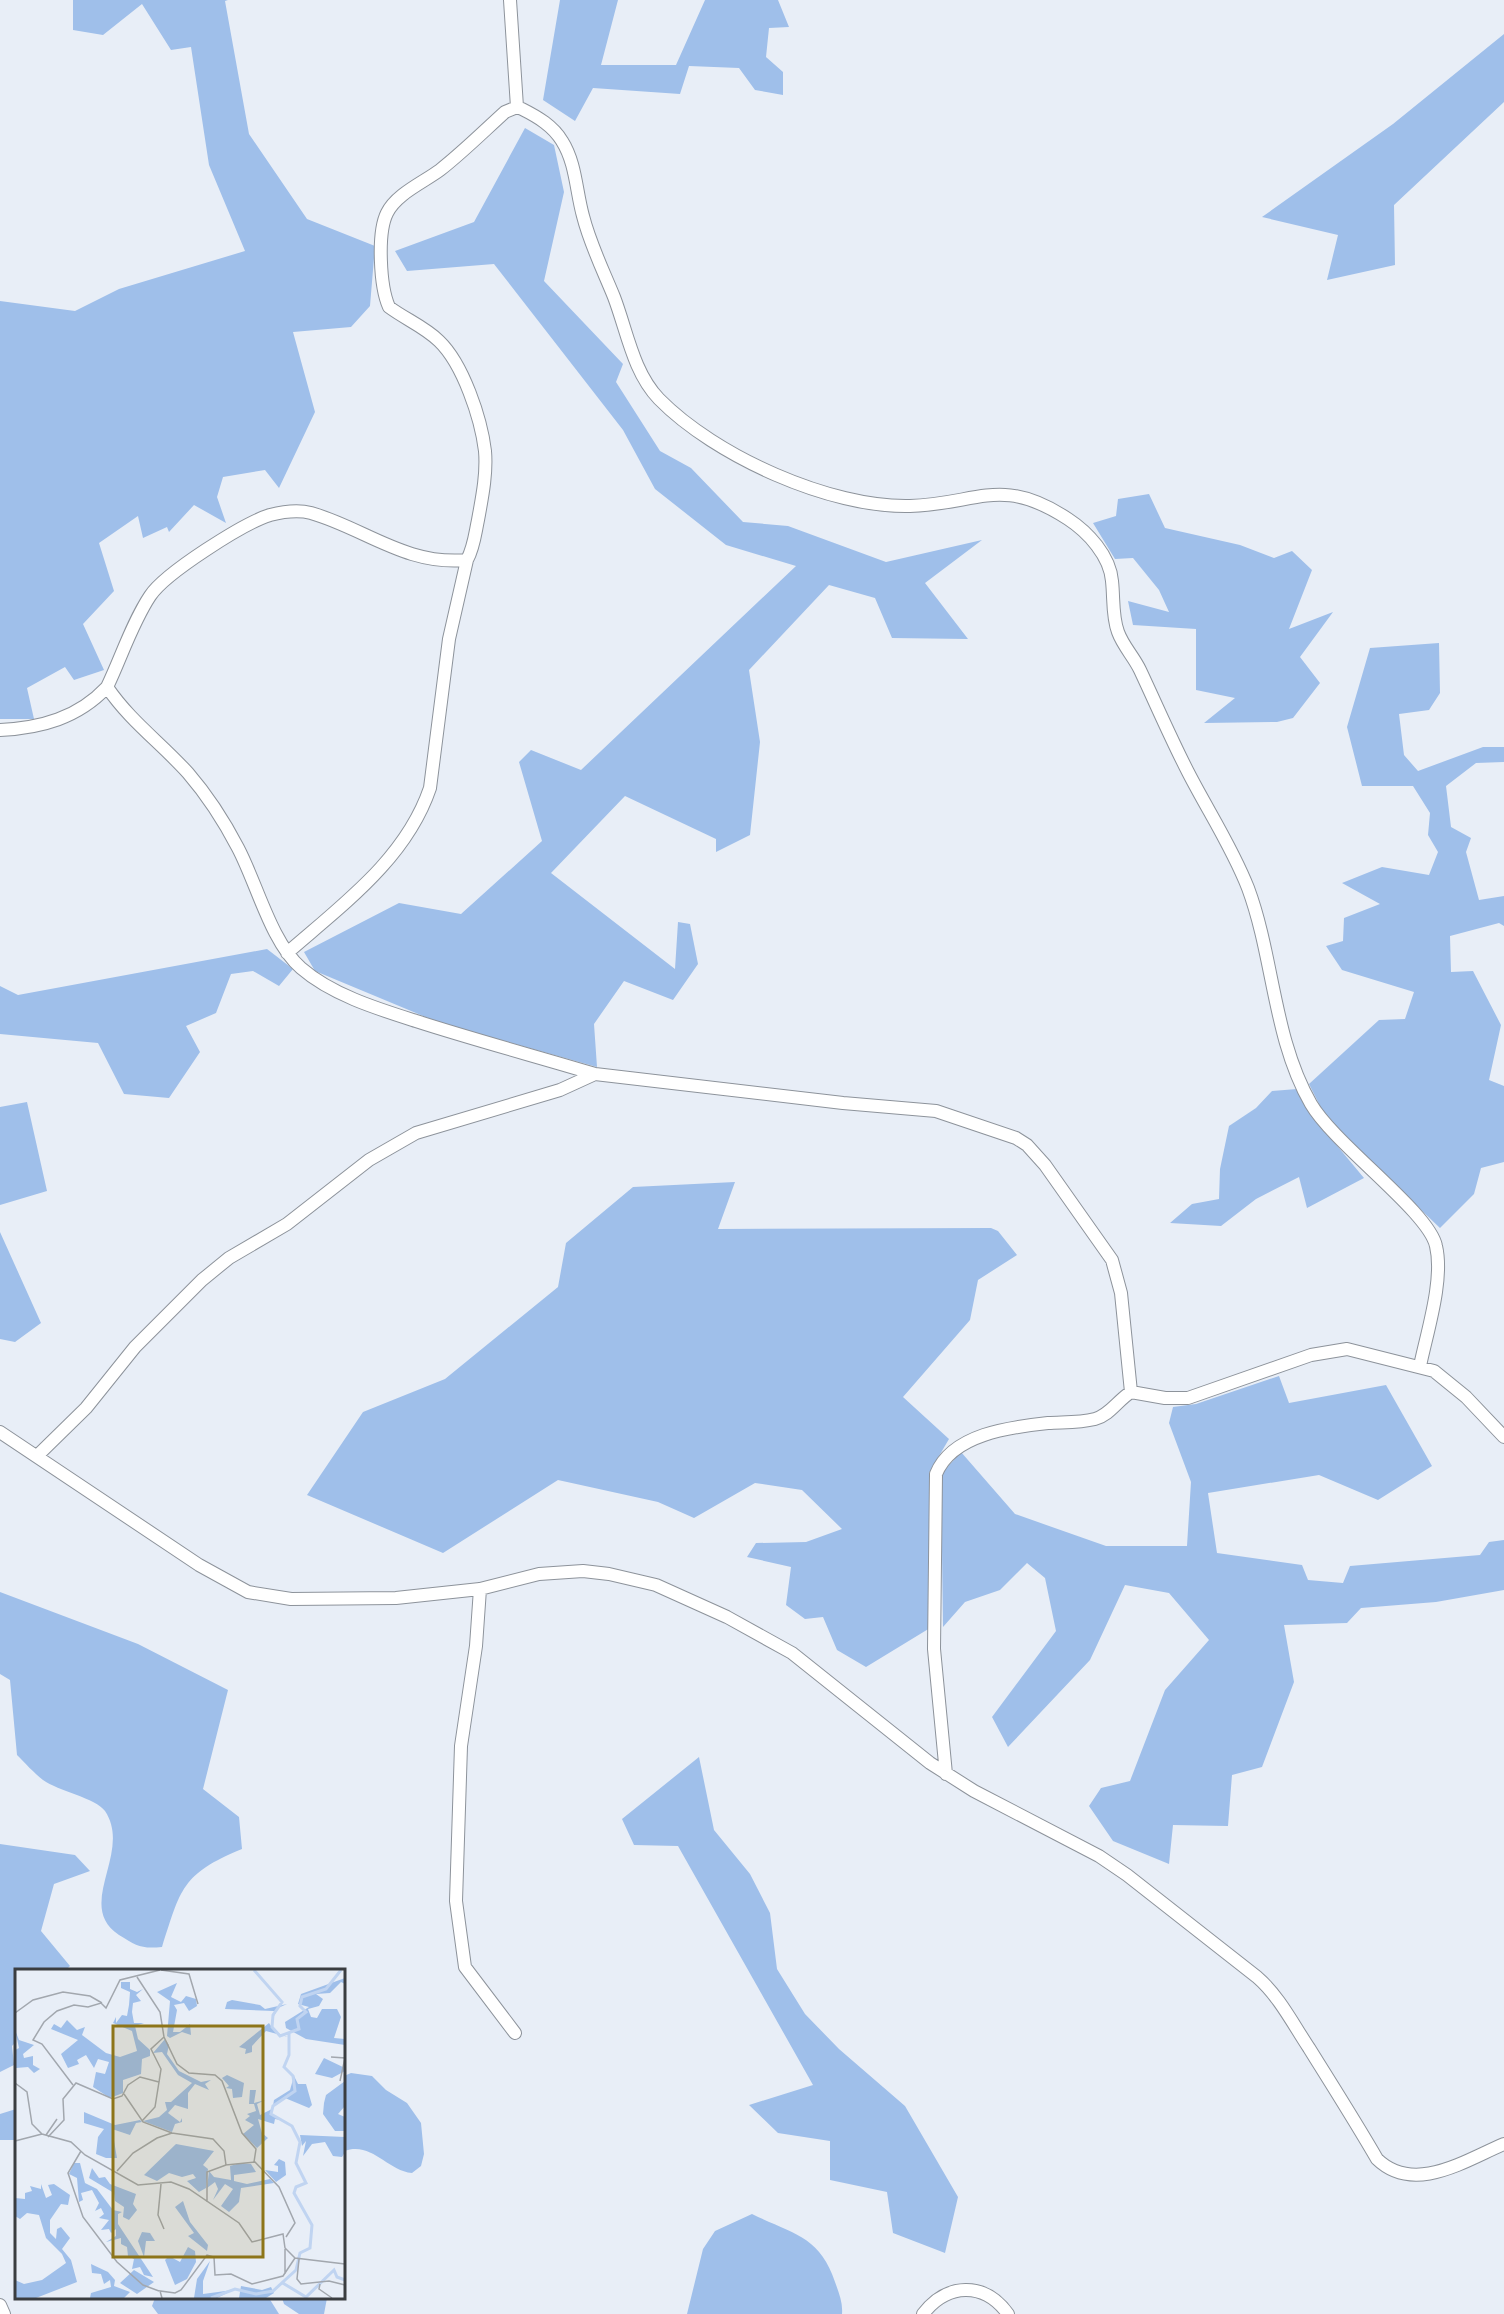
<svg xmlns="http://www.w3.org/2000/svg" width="1504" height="2314" font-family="Bitter,serif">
  <rect width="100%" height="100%" fill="#e8eef7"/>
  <path fill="#9fbfea" d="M73,0h155l-3,1 24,133 58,85 68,27 -5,60 -19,21 -58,5 22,80 -36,76 -14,-18 -42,7 -6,20 9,26 -32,-18 -25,27 -2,-5 -24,11 -5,-22 -39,27 15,48 -31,33 21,46 -30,10 -9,-13 -38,21 7,31h-34v-418l75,10 44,-22 126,-38 -36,-86 -18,-118 -20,3 -29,-46 -39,31 -30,-5z
    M560,0h58l-17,65h75l29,-65h73l11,27 -20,1 -3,29 17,15v23l-28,-5 -16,-22 -50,-2 -9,28 -87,-6 -18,33 -32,-21z
    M1504,34v68l-110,103 1,60 -68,15 11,-45 -76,-18 131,-93z
    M525,128l29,17 10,47 -20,89 79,83 -7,18 44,69 31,17 52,54 45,4 98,36 96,-22 -57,43 43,56 -76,-1 -17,-40 -46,-13 -80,85 11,72 -10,93 -34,17v-13l-91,-43 -74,77 124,96 3,-47 12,2 8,40 -25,36 -49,-19 -30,43 3,43 -157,-44 -125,-52 -11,-19 95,-49 62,11 81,-73 -23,-79 12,-12 50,20 215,-204 -70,-21 -71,-56 -32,-59 -129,-166 -87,7 -12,-20 79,-29z
    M1149,494l16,34 75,17 34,13 18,-7 20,19 -23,59 44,-17 -33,45 20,26 -27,35 -16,4 -73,1 31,-25 -39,-8v-61l-63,-4 -5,-24 41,11 -10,-22 -26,-32 -18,1 -22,-36 23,-7 2,-17z
    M1439,643l1,50 -11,17 -30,4 5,41 14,16 65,-24h21v15l-28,1 -30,23 5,41 20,11 -5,14 13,48 25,-4v30l-5,-3 -49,13 1,36 22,-1 28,54 -12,55 15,6v76l-23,6 -7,26 -34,34 -113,-108 -18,-36 70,-64 26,-1 9,-27 -72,-22 -16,-24 17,-5 1,-23 36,-14 -38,-21 40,-16 47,8 9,-23 -10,-17 2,-22 -17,-27h-51l-15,-59 23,-79z
    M267,949l26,20 -14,17 -26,-15 -22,3 -15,39 -30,13 14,26 -31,46 -45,-4 -26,-51 -98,-9v-48l18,9z
    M1297,1089l22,35 45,54 -57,30 -8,-31 -43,22 -35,27 -51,-3 22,-19 27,-5 1,-30 9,-43 27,-18 16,-17z
    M27,1102l20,89 -47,14v-98z
    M735,1182l-17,47 273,-1 7,3 19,24 -39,25 -8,40 -67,77 46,42 -20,34 1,155 -64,39 -29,-17 -14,-33 -18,2 -19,-14 5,-38 -44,-10 9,-14 50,-1 36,-13 -40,-39 -47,-7 -61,35 -36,-16 -100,-22 -115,73 -136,-58 56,-83 82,-33 113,-92 8,-44 67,-56z
    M0,1232l41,91 -26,19 -15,-3z
    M1279,1376l10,27 97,-18 46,81 -54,34 -59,-25 -111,18 9,60 85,12 6,15 35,3 7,-17 130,-11 9,-13 15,-2v50l-68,12 -75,6 -14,15 -63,2 10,57 -32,85 -30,8 -4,51 -55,-1 -4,39 -56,-23 -24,-35 12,-18 29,-7 35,-91 44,-50 -40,-47 -44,-8 -35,75 -82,87 -16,-30 64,-86 -11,-53 -18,-15 -27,27 -35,12 -22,25 -2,-153 20,-22 54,62 91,32h81l4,-64 -22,-59 4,-16 23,-3z
    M0,1592l138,52 90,46 -25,99 36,28 3,32c-61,25 -61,40 -80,98 -21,2 -25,-1 -43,-12 -45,-30 14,-82 -14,-124 -9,-13 -47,-20 -62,-31 -9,-7 -18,-17 -26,-25l-7,-75 -10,-6z
    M699,1757l15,73 36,44 20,39 7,56 28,45 34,35 66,57 53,91 -13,56 -52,-20 -6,-41 -57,-12v-39l-52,-8 -29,-28 64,-20 -135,-239 -44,-1 -12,-26z
    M0,1844l75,11 15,16 -36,13 -13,47 29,35 -4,4h-50v72l-4,4 2,19 -14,7z
    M351,2073l21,3 14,14 21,13 14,20 3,31 -3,12 -9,7c-26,-3 -40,-32 -68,-22v-75z
    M16,2109v31h-16v-26z
    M752,2214c41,20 68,22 83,68 4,11 8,21 7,32h-155l16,-65 12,-18z
    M155,2298h114l10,16h-121l-6,-8z
    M282,2298h45l-3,16h-25l-15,-10z"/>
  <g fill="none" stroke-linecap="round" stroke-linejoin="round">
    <g stroke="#8d939b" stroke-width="14">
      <path id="minor" d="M510,0l7,107
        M107,687c23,34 54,56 81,86 19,22 37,50 50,75 19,36 33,94 63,120 31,27 77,41 115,53 59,19 119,35 179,53
        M0,730c41,-2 78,-12 107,-43 14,-29 25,-64 43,-91 15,-23 94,-73 120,-81 12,-3 29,-5 41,-2 53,15 95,53 156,47 7,-13 8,-26 11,-40 4,-22 9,-46 7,-69 -4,-33 -22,-87 -46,-110 -14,-14 -34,-22 -50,-34 -9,-20 -12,-74 -2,-94 9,-19 37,-31 53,-43 23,-18 44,-39 65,-58l12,-5 5,2c16,8 31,17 40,32 14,22 14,50 21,75 7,28 20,54 31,81 13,34 19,75 45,102 56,57 171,109 251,107 68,-2 91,-31 158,13 20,13 42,37 44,62 2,18 0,35 6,51 5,14 16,25 22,38 16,34 31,69 48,102 20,39 44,75 60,116 26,70 25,150 63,216 24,41 118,108 125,142 8,34 -9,86 -16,120
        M287,953c55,-48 119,-94 143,-165l19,-149 18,-79
        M0,1432l199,133 49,27 43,7 105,-1 84,-9 59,-15 44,-3 26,3 47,11 71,32 65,36 138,110 44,28 125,65 28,19 130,102c22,19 36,47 52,71 23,37 46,73 68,111 37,36 89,1 127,-15
        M37,1456l49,-48 49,-61 67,-67 27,-22 58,-34 82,-64 47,-27 144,-43 35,-16 248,29 93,8 80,27 11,7 18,20 67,95 9,33 10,99 34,6h23l123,-43 36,-6 87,22 32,26 38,40
        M480,1589l-4,57 -15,100 -5,155 9,66 50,66
        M946,1774l-12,-125 2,-175c16,-40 74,-47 112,-51 16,-1 31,0 47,-4 15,-4 23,-19 36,-27
        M0,2305l4,9
        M923,2314c24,-31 61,-33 85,0"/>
    </g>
    <use href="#minor" stroke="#fff" stroke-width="12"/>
  </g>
  <g transform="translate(15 1969)">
    <rect width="330" height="330" fill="#e8eef7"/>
    <path d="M330,9v6l-4,-2 -11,11 -14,1 7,5 -4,7 -11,3 3,8 6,1 5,-9h15l4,8 -7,21 11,1v6l-39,-6 -20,-11 -1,-6 24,-15 -11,-3 3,-10zM106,13h9v7l7,3 6,-3 -7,6 5,6 -8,2 -1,9 2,11h10l-9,3 3,13 12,11v6l-8,3 -1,15 -18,6v13l-13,5 -17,-11 3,-15 9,2 4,-12 -11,-3 -4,9 -8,-13 -9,5 2,4 -11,4 -7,-14 17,-14 -27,-11 3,-5 7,4 6,-8 10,10 8,-3 -3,8 24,18 14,4 17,-6 -5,-20 -19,-8 3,-6v6l6,-8 5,1 2,-11 1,-13 -9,-4zM162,14l-6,14 10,5 5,-6 10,3 1,7 -8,5 -5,-8 -10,2 3,5 -4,22h7l10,-8 1,11 -9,-3 -12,6 -3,-2 3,-35 -13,-9zM217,31l28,5 5,4 22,-5 -9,4 -5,10 1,-7 -49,-2 2,-7zM254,54l6,9 13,5 -22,-6 -14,15v6l-7,2 1,-5 -7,-2zM0,61l4,10 15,5 -11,9 1,4 9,-2v9l7,4 -6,4 -6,-6 -12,1 -1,-18 4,-2zM150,70l4,6 -2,9 12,17 22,11 10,-2 -6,4 4,6 -14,-6 -7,9v16l-13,-4 -7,8 12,9 2,-4v4l-7,2 -3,8 -29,-11 16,-4 8,-7 -2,-8h6l21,-19 -14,-8 -16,-23 -9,1zM309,89l21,10v3l-13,7 -17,-4zM212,106l17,8 -2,14 -9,1 -1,-9 -6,-1 3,-2 -7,-8zM279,107l4,8h8l6,21 -3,3 -24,-10 -12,8 1,-6 16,-10zM330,112v25l-7,8 7,3v14h-10l-12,-17 1,-11 2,-8zM235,121h6l-2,13 11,-3 -8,4 3,11 12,-6 -1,5 9,6 -5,-1 -1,5 -16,-5 4,14 6,5 -11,10 -14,-14 11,-9 -9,-5 5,-4 -3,-2 9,-3 -2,-7h-5zM69,143l31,13 25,-5 2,2 -6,1 -6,12 -18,-6 5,29h-11l-10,-4 2,-17 6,-8 -20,-6zM285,166l45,2v15l-3,5 -9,-1 -8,-14 -13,2 -9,12 3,-15 -4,5zM161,175l38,7 -11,14 5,4 -2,19 -7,4 -12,-11 9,-3 -3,-4 -11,3 -13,-4 -12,8 -13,-6zM264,190l6,3 1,13 -10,7 -11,-12 13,2v-6l-4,-1zM59,194h6l5,20 12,6 16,21 9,2 -4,2v10l35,53 -9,-2 -4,-8 -8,2 2,-10 -6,-3 -1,-9 -6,-3v-6l-15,4 10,-6v-7l-5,4 -2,-4 -8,1 8,-10 -10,-2 5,-4 -3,-6 -6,3 4,-8 -7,-13 -11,3 2,7 -4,2 -2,-24 -8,-4zM225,194l11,1 5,8 -22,3v6l13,3 23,-5 4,4 -33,5 -2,14 -10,10 -8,-6 12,-17 -8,-5 -12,16 5,-11 -3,-7 -8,6 2,-17 5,6 17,3 -1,-14zM77,199l7,10 6,-1 5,7 26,10 -3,10 4,6 -8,10 -6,-3 1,-10 -9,-6 -1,-8 -25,-15zM26,215l5,14 6,-3 -4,-10 6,-1 16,11 -2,10 -7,-1 -11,16v13l6,6 1,-10 4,-2 9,11 -8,11 9,11 6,22 -41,16h-21v-18l9,4 18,-4 24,-17 -4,-9 -16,-16 -7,-23 -12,-2 -7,6 -5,-3v-18l10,1v-6l7,-2 -2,-5 11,3zM168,232l7,21 18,23 -1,6 -19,-15 6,-3 -19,-26zM127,263l8,1 5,8h-9l-2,16 -6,-16zM173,278l7,4 1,11 -9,17 -12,6 -10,-25 4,-4 11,6zM195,292l-7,20v13l30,-4 -16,8h-23l3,-19zM76,295l17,8 7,8 -1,6 16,6 -6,6h-34l1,-5 20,-6 -1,-7 -6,4 -3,-10 -9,-1zM119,301l20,12 -17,12 -17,-11zM226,317l21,4 9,-3 3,6 -8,5h-27z" fill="#9fbfea"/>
    <path fill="none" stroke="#c0d4f1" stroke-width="3" d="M239,1l28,32 -9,13 -1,12 8,9 19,-7 -2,-10 9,-7 -6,-6 2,-9 24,-8 15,-19M266,313l25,15 28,-27 3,7 8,3M196,329l24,-9 21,5 17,-3 23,-21 4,-17 10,-5 2,-23 -18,-32 2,-6 10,-4 -10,-20 4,-21 -8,-16 -21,-12 2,-8 22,-15 -2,-15 -9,-9 5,-12v-22"/>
    <path fill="none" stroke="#a2a7ae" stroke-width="1.5" d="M146,1l28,4 9,30M122,8l23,35 4,25 13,27 12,9 26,2 7,6 20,52 14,16 -2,13M0,44l18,-13 30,-8 27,4 12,7M316,88l14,1 -5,23M0,114l12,9 5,32 10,10 29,8 14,13 53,30 33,-3 18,7 50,34 13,19 31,-8 2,14 10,10 50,6M58,116l-31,-41 -9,-4 11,-18 13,-11 17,-6 14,2 13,-4 5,5 14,-28 40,-10M109,125l19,28 29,11M127,152l13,-14 4,-25M31,166l11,-16M33,168l16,-17 -1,-21 13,-16 37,16 9,-3 6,-11 12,-8 19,5 2,-13 -10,-20 13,-12M0,172l27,-7M66,182l-13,22 15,44 34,45 26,23 16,6M102,202l16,-18 24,-15 15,-5 41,6 11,12 2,14 29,-3 24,25 16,36 -9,14M146,215l-3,31 6,14M192,233v-30l19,-7M270,280v25M284,290l-2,20 4,5 28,-3 16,4M305,315l-1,5 13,9M147,329l-2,-7 15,2 6,-3 26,-35 7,2 1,18 16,-1 21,10 31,-8 12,-18"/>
    <path fill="#8d7519" fill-opacity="0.15" stroke="#8d7519" stroke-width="3" d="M98,57h150v231h-150z"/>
    <rect width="330" height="330" fill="none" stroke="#3a3d40" stroke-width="3"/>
  </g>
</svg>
